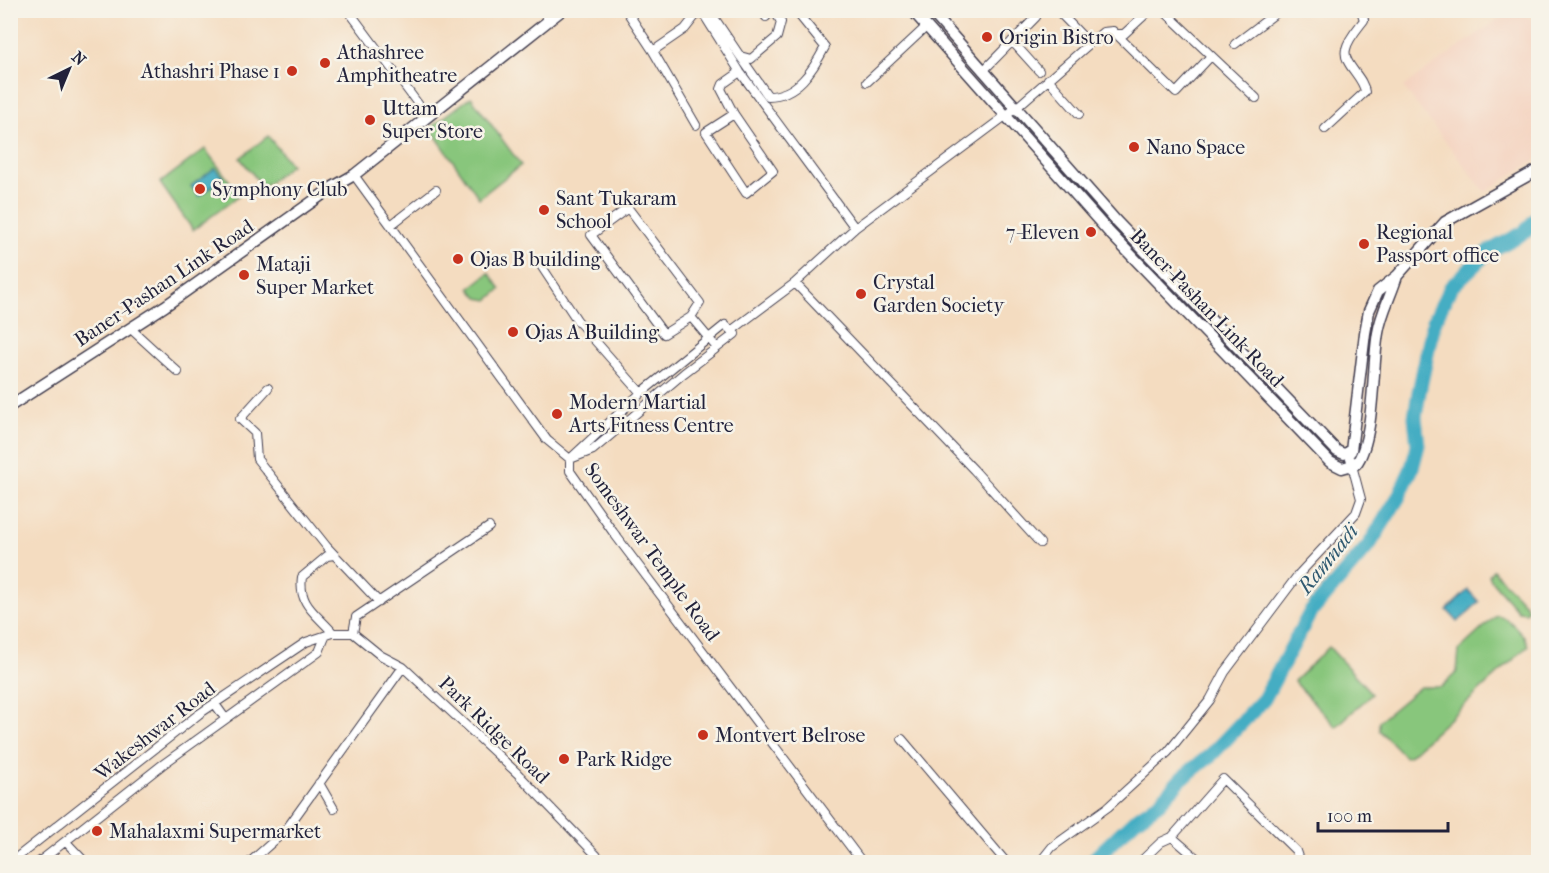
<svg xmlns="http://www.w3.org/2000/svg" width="1549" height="873" font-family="'IM FELL French Canon',serif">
  <rect width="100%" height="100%" fill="#f7f3e8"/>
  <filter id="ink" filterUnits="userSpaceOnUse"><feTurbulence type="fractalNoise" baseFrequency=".0167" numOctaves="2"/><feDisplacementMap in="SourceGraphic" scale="12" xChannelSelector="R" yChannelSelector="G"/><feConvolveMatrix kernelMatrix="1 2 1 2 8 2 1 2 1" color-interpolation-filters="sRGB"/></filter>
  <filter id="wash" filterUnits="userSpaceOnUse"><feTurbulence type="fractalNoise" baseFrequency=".008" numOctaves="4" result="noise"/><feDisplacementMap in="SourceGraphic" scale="24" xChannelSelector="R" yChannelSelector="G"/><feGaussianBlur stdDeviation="1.35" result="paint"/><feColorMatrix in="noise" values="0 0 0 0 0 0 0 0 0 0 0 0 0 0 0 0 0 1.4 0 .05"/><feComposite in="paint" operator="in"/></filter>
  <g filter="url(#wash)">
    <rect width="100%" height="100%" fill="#f4dcc0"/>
    <path fill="#f4d3c0" d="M1510,11h12l16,15v132l-53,34 -82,-105z"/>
    <path fill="#88c67c" stroke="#55745c" stroke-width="1.5" d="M471,97l50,68 -42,33 -49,-70z
      M268,136l23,29 -28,22 -23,-29z
      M205,149l35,46 -47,35 -33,-47z
      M489,273l12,16 -13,11 -10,-2 -8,-10z
      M1493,570l32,34 3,5 -2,3 -8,-1 -27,-31 -2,-5z
      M1497,615c11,2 28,20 31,31l-119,110 -4,1 -26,-27v-9l41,-34h21l16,-15 2,-22z
      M1329,647l43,47 -36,33 -42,-46z"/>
    <path fill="#44adc3" stroke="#33687f" stroke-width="1.5" d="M215,168l8,10 -24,19 -8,-11z
      M1468,590l11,12 -21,20 -11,-12z"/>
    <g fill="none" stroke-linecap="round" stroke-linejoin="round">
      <path stroke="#44adc3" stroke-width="15" d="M1091,862l44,-42 24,-17 23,-25 29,-23 53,-56 46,-86 59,-68 29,-47 14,-30 6,-23 -3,-28 4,-25 15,-71 17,-34 37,-35 37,-20 13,-15"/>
    </g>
  </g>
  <g filter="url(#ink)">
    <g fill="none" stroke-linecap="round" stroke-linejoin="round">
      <g stroke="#423e4f" stroke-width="10">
        <path id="street" d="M348,10l79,106
          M543,10l6,11
          M626,10l27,41
          M701,10l39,62 115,156
          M709,10l31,46 11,3 26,-22 4,-15 -7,-12
          M761,10l5,7 6,-7
          M1057,10l32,33
          M1163,10l93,88
          M1115,34h9l26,-24
          M1012,41l27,30
          M1235,44l45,-34
          M740,56l28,40c29,0 45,-26 57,-49l-30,-37
          M983,71l53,-54 -5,-7
          M1048,79l31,35
          M867,82l59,-55
          M734,114l39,57 -27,22 -40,-61z
          M734,114l-13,-25 2,-5 17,-12
          M696,125l-43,-74 32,-22 15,-19
          M1325,129l40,-37c-1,-15 -23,-28 -19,-43 2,-10 12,-21 18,-29l-3,-10
          M354,175l193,265 23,19v12l43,61 249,330
          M628,208l72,95 -9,14 -27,17 -73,-99z
          M391,225l45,-35
          M542,267l35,53 64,73
          M795,283l179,187 66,73
          M691,317l26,31
          M725,325l10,9 -51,39 -91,77 -23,9 71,-66z
          M131,329l47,43
          M731,331l64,-48 60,-55 161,-120 87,-76 10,-1 63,62 35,-37
          M268,388l-28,31 15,14 2,26 70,88 52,55
          M333,633c-17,-20 -35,-28 -31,-56l25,-21 7,-1
          M353,633l27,22 23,12 114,106 86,89
          M353,633l3,-16 133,-90
          M215,704l10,14
          M902,739l104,123
          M319,783l15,26
          M1172,837l29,25
          M67,843l18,19
          M11,862l188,-148 107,-72 27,-9h20
          M39,862l123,-97 157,-113 6,-15
          M250,862l35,-31 118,-164
          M1040,862l12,-15 56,-40 60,-55 42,-52 15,-28 73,-97 58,-62 5,-14 -12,-45
          M1140,862l21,-20 11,-5 51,-58 73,72 2,6 -3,5"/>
      </g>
      <g stroke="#423e4f" stroke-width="13">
        <path id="secondary" d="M912,10l195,220 223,232 12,6 14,-4c19,-24 16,-98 22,-131 3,-20 13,-37 19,-57
          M930,10l187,212 220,229 7,3 7,-3 14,-118 4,-22 9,-20 19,-15 48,-54 93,-52
          M10,406l155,-100 168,-119 21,-12 208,-165"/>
      </g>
      <use href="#street" stroke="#fff" stroke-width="8"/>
      <use href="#secondary" stroke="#fff" stroke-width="10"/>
    </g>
  </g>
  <g fill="#c8321e" stroke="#f7f3e8" stroke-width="2">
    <circle cx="987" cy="37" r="6"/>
    <circle cx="325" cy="63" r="6"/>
    <circle cx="292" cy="71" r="6"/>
    <circle cx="370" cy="120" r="6"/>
    <circle cx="1134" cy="147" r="6"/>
    <circle cx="200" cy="189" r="6"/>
    <circle cx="544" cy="210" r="6"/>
    <circle cx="1091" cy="232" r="6"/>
    <circle cx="1364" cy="244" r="6"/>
    <circle cx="458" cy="259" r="6"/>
    <circle cx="244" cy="275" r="6"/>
    <circle cx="861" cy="294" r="6"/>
    <circle cx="513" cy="332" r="6"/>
    <circle cx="557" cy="414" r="6"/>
    <circle cx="703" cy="735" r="6"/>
    <circle cx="564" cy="759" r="6"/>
    <circle cx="97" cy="831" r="6"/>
  </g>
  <g text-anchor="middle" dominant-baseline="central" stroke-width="5" stroke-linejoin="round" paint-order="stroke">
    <g font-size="20" fill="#22223b" stroke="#f7f3e8" text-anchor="start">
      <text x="999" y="37">Origin Bistro</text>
      <text x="337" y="52">Athashree<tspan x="337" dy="23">Amphitheatre</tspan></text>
      <text x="280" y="71" text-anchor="end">Athashri Phase 1</text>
      <text x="382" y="108">Uttam<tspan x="382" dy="23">Super Store</tspan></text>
      <text x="1146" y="147">Nano Space</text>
      <text x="212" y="189">Symphony Club</text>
      <text x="556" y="198">Sant Tukaram<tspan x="556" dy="23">School</tspan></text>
      <text x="1079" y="232" text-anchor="end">7-Eleven</text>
      <text x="1376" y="232">Regional<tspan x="1376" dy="23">Passport office</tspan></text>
      <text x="470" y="259">Ojas B building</text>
      <text x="256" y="264">Mataji<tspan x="256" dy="23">Super Market</tspan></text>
      <text x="873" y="282">Crystal<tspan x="873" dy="23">Garden Society</tspan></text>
      <text x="525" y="332">Ojas A Building</text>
      <text x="569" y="402">Modern Martial<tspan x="569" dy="23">Arts Fitness Centre</tspan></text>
      <text x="715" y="735">Montvert Belrose</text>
      <text x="576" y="759">Park Ridge</text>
      <text x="109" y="831">Mahalaxmi Supermarket</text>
    </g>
    <g font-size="20" fill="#22223b" stroke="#f7f3e8">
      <text transform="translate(164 283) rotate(-34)">Baner-Pashan Link Road</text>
      <text transform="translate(1207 308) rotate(46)">Baner-Pashan Link Road</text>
      <text transform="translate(652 552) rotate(54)">Someshwar Temple Road</text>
      <text transform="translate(494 730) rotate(44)">Park Ridge Road</text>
      <text transform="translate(155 731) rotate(-38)">Wakeshwar Road</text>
    </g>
    <g font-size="21" font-style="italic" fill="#305a71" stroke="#f7f3e8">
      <text transform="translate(1328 559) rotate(-51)">Ramnadi</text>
    </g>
  </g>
  <rect width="1549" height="873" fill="none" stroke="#f7f3e8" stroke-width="36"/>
  <g transform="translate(69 69) rotate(43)" stroke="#f7f3e8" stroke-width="4.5" paint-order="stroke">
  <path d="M0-4.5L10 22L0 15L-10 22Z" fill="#22223b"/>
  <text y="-9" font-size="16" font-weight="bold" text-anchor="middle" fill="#22223b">N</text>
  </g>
  <path d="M1318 822v9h130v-9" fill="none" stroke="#22223b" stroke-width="3"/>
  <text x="1327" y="822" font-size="18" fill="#22223b" stroke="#f7f3e8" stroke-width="4.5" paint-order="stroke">100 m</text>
</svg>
